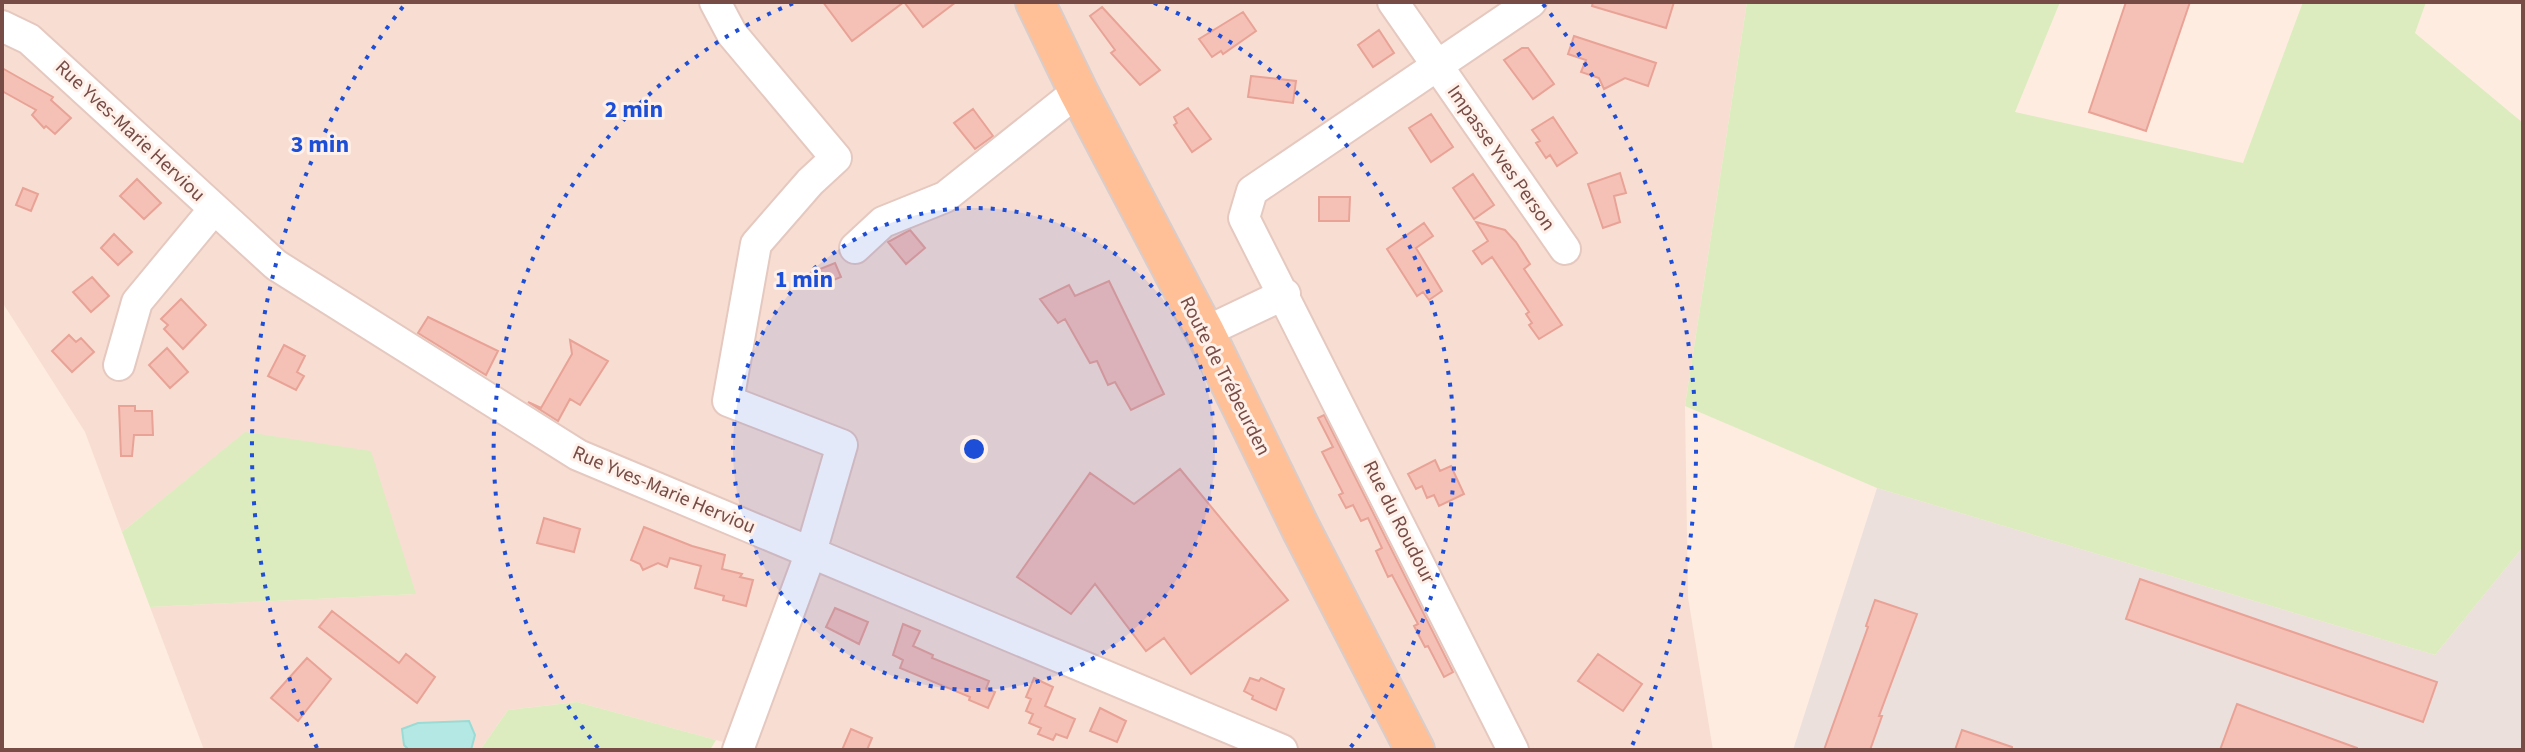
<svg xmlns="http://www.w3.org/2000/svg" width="2525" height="752" font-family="'Source Sans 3',sans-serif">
  <rect width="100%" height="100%" fill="#feece1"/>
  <path fill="#f8ded2" d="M2,2h1745l-62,404 3,191 25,153h-961l-175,-48 -69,8 -28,40h-276l-54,-143 265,-13 -170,-161 -123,99 -37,-100 -83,-130z"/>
  <path fill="#ece0dd" d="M1877,488l558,167 88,-108v203h-730z"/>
  <path fill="#dcecbf" d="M1747,2h313l-45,110 228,51 60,-161h123l-11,31 108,90v424l-88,108 -558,-167 -192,-82z
    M245,432l126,19 45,143 -266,13 -28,-75z
    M577,702l139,38 -6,10h-230l28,-40z"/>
  <path fill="#b4e8e4" stroke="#9adbd5" stroke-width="2" d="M469,721l6,14 -4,15h-62l-5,-5 -2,-16 16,-6z"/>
  <path fill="#f5c1b7" stroke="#e9a296" stroke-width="2" d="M823,2h133l-33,25 -19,-25 -52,39z
    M1593,2h81l-8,26 -74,-22z
    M2126,2h64l-44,129 -57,-19z
    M1102,7l58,63 -20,15 -29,-32 4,-3 -25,-34z
    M1243,12l13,19 -33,23 -2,-3 -9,6 -13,-18z
    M1379,30l15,23 -21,14 -15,-22z
    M1574,36l82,27 -8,23 -23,-8 -21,11 -5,-11 -18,-6 5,-12 -18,-6z
    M1522,48h6l26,36 -21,15 -29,-39z
    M2,68l51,29 -2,3 20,18 -16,16 -9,-8 -2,2 -12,-13 4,-5 -34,-19z
    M1251,76l45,5 -3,22 -45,-6z
    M1188,108l23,31 -19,13 -18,-27 3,-2 -3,-6z
    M973,109l20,27 -18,13 -21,-26z
    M1431,114l22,33 -22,15 -22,-34z
    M1553,117l24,36 -20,13 -7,-11 -4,3 -10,-15 4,-2 -8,-11z
    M1620,173l6,20 -12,3 6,26 -17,6 -15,-44z
    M1473,174l21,31 -20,14 -21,-31z
    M137,179l24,24 -17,16 -24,-23z
    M23,188l15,6 -7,17 -15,-6z
    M1319,197h31l-1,24h-30z
    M1476,222l29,8 11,12 14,22 -6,5 38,56 -23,14 -10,-14 3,-2 -6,-9 3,-2 -37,-55 -10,7 -9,-13 15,-10z
    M1424,223l9,13 -17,12 26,43 -13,9 -6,-8 -6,4 -30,-47z
    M910,230l15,18 -19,16 -18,-22z
    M114,234l18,18 -14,13 -17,-17z
    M835,263l6,14 -30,12 -6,-14z
    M92,277l17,19 -18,16 -18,-20z
    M1109,281l55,113 -33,16 -16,-28 -7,3 -11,-24 -7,2 -25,-44 -7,4 -18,-24 29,-14 6,11z
    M181,299l25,26 -23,24 -19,-20 4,-4 -7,-6z
    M428,317l70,34 -12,24 -68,-42z
    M69,335l7,7 5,-4 13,14 -22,20 -20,-21z
    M570,340l38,21 -28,44 -10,-6 -12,22 -30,-19 13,6 31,-54z
    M284,345l21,11 -8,16 7,4 -8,14 -28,-14z
    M167,348l21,24 -18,16 -21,-23z
    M119,406h16v5h17l1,24h-19l-2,21h-11z
    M1324,415l129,257 -9,5 -16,-31 -3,1 -11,-21 4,-2 -26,-49 -4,2 -12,-26 6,-3 -14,-30 -7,3 -8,-16 -7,3 -7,-13 4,-2 -21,-41 11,-5 -15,-29z
    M1435,460l5,11 11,-5 13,28 -25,12 -5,-11 -7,3 -5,-12 -6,3 -8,-15z
    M1180,469l108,131 -97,74 -27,-36 -18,13 -51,-67 -24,30 -54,-37 73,-104 44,31z
    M544,518l36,11 -6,23 -37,-9z
    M644,527l48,19 33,9 -3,14 20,5 -2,3 13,3 -7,26 -23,-6 1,-4 -29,-8 6,-22 -31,-8 -3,9 -9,-4 -15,7 -3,-6 -9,-4z
    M2140,579l297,103 -14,40 -297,-103z
    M1875,600l42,14 -38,102h3l-12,34h-46l44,-123 -2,-1z
    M835,608l33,14 -9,22 -33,-17z
    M332,611l67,52 7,-9 29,23 -18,26 -98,-76z
    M903,624l17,7 -7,15 20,9 -1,3 57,23 -3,8 9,3 -7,16 -19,-8 1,-3 -70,-29 3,-8 -10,-5z
    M1598,654l44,30 -19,27 -45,-30z
    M307,658l24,21 -33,42 -27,-23z
    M1034,678l19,9 -8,19 30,13 -8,19 -11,-4 -3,6 -15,-6 3,-6 -12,-5 4,-9 -7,-3 5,-12 -5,-2z
    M1250,678l9,3 2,-3 23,11 -8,21 -24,-11 1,-3 -9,-5z
    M2237,704l120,44v2h-137z
    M1100,708l26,13 -9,21 -27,-11z
    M851,729l21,9 -5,12h-25z
    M1962,730l50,17v3h-57z"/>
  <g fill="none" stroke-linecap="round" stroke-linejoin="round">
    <g stroke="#e5c8bf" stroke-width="34">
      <path id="minor" d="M715,2l17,32 104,124 -26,24 -54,62 -28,157 114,44 -31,107 -73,198
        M1393,2l172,247
        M2,26l27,13 247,226 302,190 704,295
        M855,248l28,-26 62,-25 133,-106
        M1205,332l80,-38
        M119,365l18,-63 77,-93
        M1513,750l-269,-532 8,-27 279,-189"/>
    </g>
    <g stroke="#d9cdcb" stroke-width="42">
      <path id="major" d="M1035,2l43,89 127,241 96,197 114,221"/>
    </g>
    <use href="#minor" stroke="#fff" stroke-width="30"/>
    <use href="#major" stroke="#ffbf97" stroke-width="38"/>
  </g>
  <circle cx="974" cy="449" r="241" fill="#1d4ed8" fill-opacity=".12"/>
  <g fill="none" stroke="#1d4ed8" stroke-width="4" stroke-dasharray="4 8">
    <circle cx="974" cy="449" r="241"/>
    <path d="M598 748A481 481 0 0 1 794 3M1154 3A481 481 0 0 1 1350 748"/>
    <path d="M317 748A722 722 0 0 1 405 4M1543 4A722 722 0 0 1 1631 748"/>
  </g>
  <g text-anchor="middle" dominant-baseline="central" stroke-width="6" stroke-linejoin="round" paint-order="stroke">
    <g font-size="20" fill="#774c46" stroke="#fff1e9">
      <text transform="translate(130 131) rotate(43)">Rue Yves-Marie Herviou</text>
      <text transform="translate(1501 158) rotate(55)">Impasse Yves Person</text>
      <text transform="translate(1225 376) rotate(63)">Route de Trébeurden</text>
      <text transform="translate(664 490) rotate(23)">Rue Yves-Marie Herviou</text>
      <text transform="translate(1399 522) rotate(63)">Rue du Roudour</text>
    </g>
  </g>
  <circle cx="974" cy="449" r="12" fill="#1d4ed8" stroke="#fff1e9" stroke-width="4"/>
  <g font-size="24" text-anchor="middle" font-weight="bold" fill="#1d4ed8" stroke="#fff1e9" stroke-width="6" stroke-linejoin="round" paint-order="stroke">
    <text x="634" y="117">2 min</text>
    <text x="320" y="152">3 min</text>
    <text x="804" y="287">1 min</text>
  </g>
  <rect width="2525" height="752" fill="none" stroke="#774c46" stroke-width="8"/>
</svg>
